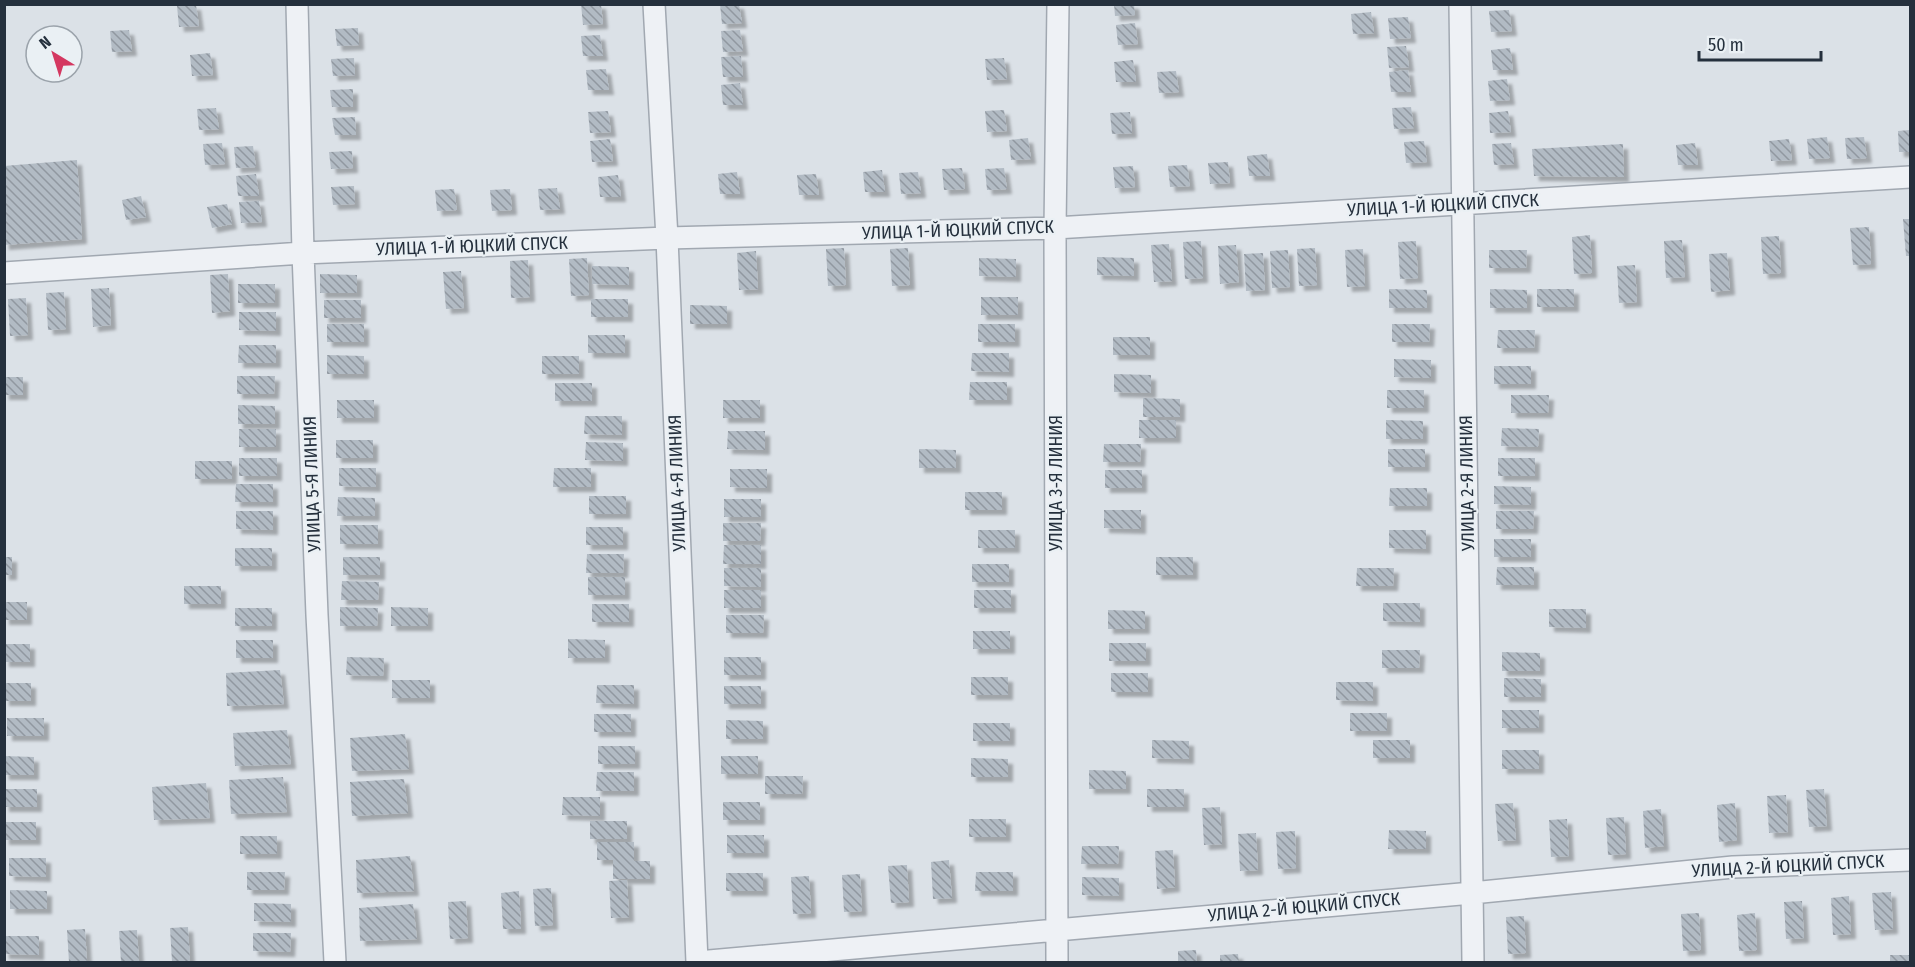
<svg xmlns="http://www.w3.org/2000/svg" width="1915" height="967" font-family="'Fira Sans Condensed',sans-serif">
  <defs>
    <pattern id="building-back-hatch" width="6" height="6" patternUnits="userSpaceOnUse" patternTransform="scale(1.5)"><rect width="6" height="6" fill="#b2bbc4"/><path d="M-1 5l2 2M0 0l6 6M5-1l2 2" fill="none" stroke="#9198a0"/></pattern>
    <filter id="shadow"><feDropShadow dx="5" dy="5" stdDeviation="1.5" flood-color="#0004"/></filter>
  </defs>
  <rect width="100%" height="100%" fill="#dbe1e7"/>
  <path fill="url(#building-back-hatch)" filter="url(#shadow)" d="M581,4h20l2,20 -20,1z
    M720,4h19l3,19 -20,1z
    M1114,4h20l1,11 -20,1z
    M196,5l3,21 -20,1 -2,-21z
    M1509,10l3,21 -21,1 -2,-21z
    M1371,12l3,21 -21,1 -2,-20z
    M1408,17l3,21 -21,1 -2,-21z
    M1135,23l3,21 -20,1 -2,-20z
    M358,28l1,17 -22,1 -2,-17z
    M129,30l3,21 -20,1 -2,-21z
    M740,30l3,21 -20,1 -2,-21z
    M600,35l3,21h-20l-2,-20z
    M1406,46l3,21 -20,1 -2,-21z
    M1510,48l3,22h-20l-2,-20z
    M210,53l3,22 -21,1 -2,-21z
    M741,56l2,21h-20l-2,-20z
    M354,58l1,17 -22,1 -2,-17z
    M1004,58l3,21 -20,1 -2,-21z
    M1133,60l3,22h-20l-2,-20z
    M606,69l3,21h-21l-2,-20z
    M1408,70l3,22h-20l-2,-20z
    M1176,71l3,21 -20,1 -2,-21z
    M1507,79l3,21 -20,1 -2,-20z
    M740,83l3,22h-20l-2,-20z
    M353,89v18h-21l-2,-17z
    M1411,107l3,21 -20,1 -2,-21z
    M216,108l3,21 -20,1 -2,-21z
    M1004,110l3,21 -20,1 -2,-21z
    M608,111l3,21 -21,1 -2,-21z
    M1508,111l3,21 -21,1 -1,-20z
    M1130,112l2,21 -20,1 -2,-21z
    M355,117l1,18h-21l-3,-17z
    M1910,130v22h-11l-1,-21z
    M1827,137l3,21 -21,1 -2,-20z
    M1864,137l3,21 -20,1 -2,-21z
    M1028,138l3,21 -20,1 -2,-20z
    M610,139l3,22 -21,1 -2,-21z
    M1789,139l3,21 -21,1 -2,-20z
    M1424,141l3,21 -21,1 -2,-21z
    M222,143l3,21 -20,1 -2,-21z
    M1511,143l3,21 -20,1 -2,-21z
    M1695,143l3,22h-20l-2,-20z
    M1623,144l1,33 -90,-1 -2,-27z
    M253,146l3,21 -20,1 -2,-21z
    M352,151l1,17 -22,1 -2,-17z
    M1267,154l3,22h-21l-2,-20z
    M77,160l5,79 -78,6v-79z
    M1228,162l2,21 -20,1 -2,-21z
    M1187,165l3,21 -20,1 -2,-21z
    M1133,166l2,21 -20,1 -2,-21z
    M962,168l3,21 -21,1 -2,-21z
    M1004,168l3,21 -20,1 -2,-21z
    M882,170l3,22h-20l-2,-20z
    M737,172l3,22h-20l-2,-20z
    M918,172l3,21 -20,1 -2,-21z
    M256,174l3,22h-21l-2,-20z
    M816,174l3,21h-20l-2,-20z
    M618,175l3,22h-21l-2,-20z
    M354,186l1,18 -22,1 -2,-18z
    M557,188l3,21 -20,1 -2,-21z
    M454,189l3,21 -20,1 -2,-21z
    M510,189l2,21 -20,1 -2,-21z
    M141,196l5,21 -20,3 -4,-20z
    M259,201l3,21 -21,1 -2,-21z
    M227,204l5,20 -20,4 -5,-21z
    M1903,219h7v37h-4z
    M1869,227l2,37 -18,1 -3,-37z
    M1590,235l2,38 -18,1 -2,-37z
    M1779,236l2,37 -18,1 -2,-37z
    M1682,240l3,37 -19,1 -2,-37z
    M1201,241l2,37 -18,1 -2,-37z
    M1416,241l2,37 -18,1 -2,-37z
    M1169,244l3,37 -18,1 -3,-37z
    M1236,245l3,37 -19,2 -2,-38z
    M844,248l2,37 -18,1 -2,-37z
    M908,248l2,37 -18,1 -2,-37z
    M1315,248l2,37 -18,1 -2,-37z
    M1363,249l2,37 -18,1 -2,-37z
    M1288,250l2,37 -18,1 -2,-37z
    M1489,250h38l-1,18h-37z
    M756,251l2,38 -19,1 -2,-37z
    M1263,253l2,37 -19,1 -2,-37z
    M1727,253l3,37 -19,2 -2,-38z
    M1097,257l37,1v18l-37,-1z
    M587,258l2,37 -18,1 -2,-37z
    M979,258l37,1v18l-37,-1z
    M528,260l2,37 -19,1 -1,-37z
    M1635,265l2,37 -18,1 -2,-37z
    M592,266l37,1v18l-37,-1z
    M461,271l3,37 -18,1 -3,-37z
    M228,274l2,37 -18,2 -2,-38z
    M320,274l37,1v18h-37z
    M238,284h37v19h-37z
    M109,288l2,37 -18,2 -2,-38z
    M1389,289l38,1v18h-38z
    M1490,289l37,1v18h-37z
    M1537,289h37v18h-37z
    M64,292l2,37 -18,1 -2,-37z
    M981,297h37v18h-37z
    M26,298l2,37 -18,1 -2,-37z
    M591,299h37v18h-37z
    M324,300h37v18h-37z
    M690,305l37,1v18h-37z
    M239,312h37v19l-37,-1z
    M327,324h37v18h-37z
    M978,324h37v18h-37z
    M1392,324h38l-1,18h-37z
    M1498,330h37l-1,18h-37z
    M588,335h37v18h-37z
    M1113,337h37v18h-37z
    M239,345h37v18h-38z
    M972,353h37v19l-38,-1z
    M327,355l37,1v18h-37z
    M542,356h37v18h-37z
    M1394,359l37,1v18l-37,-1z
    M1494,366h37v18h-37z
    M1114,374l37,1v18l-37,-1z
    M237,376h38l-1,18h-37z
    M4,377h19v18h-19z
    M970,382h37v18h-38z
    M555,383h37v18h-37z
    M1387,390h37v18h-37z
    M1511,395h38l-1,18h-37z
    M1143,398l37,1v18h-37z
    M337,400h37v18h-37z
    M723,400h37v18h-37z
    M238,405l37,1v18h-37z
    M585,416h37v19l-38,-1z
    M1139,420h37v18h-37z
    M1386,420l37,1v18h-37z
    M1502,428l37,1 -1,18 -37,-1z
    M239,429h37v18h-37z
    M728,431h37v19l-38,-1z
    M336,440h37v18h-37z
    M586,442l37,1v18l-38,-1z
    M1104,444h37l-1,18h-37z
    M919,449l37,1v18h-37z
    M1388,449h37v18h-37z
    M239,458h38v18h-38z
    M1498,458h37v18h-37z
    M195,461h37v18h-37z
    M339,468h37v19l-37,-1z
    M554,468h37v19h-38z
    M730,469h37v19l-37,-1z
    M1105,470h37v18h-37z
    M236,484h37v18h-38z
    M1494,486l37,1v18l-37,-1z
    M1390,488h37v18h-38z
    M965,492h37v18h-37z
    M589,496h37v18h-37z
    M338,497l37,1v18h-38z
    M724,499h37v18h-37z
    M1104,510h37v19l-37,-1z
    M236,511h37v19l-37,-1z
    M1496,511h38l-1,18h-37z
    M723,523h38l-1,18h-37z
    M340,525h38v19h-38z
    M586,527h37v18h-37z
    M978,530h37v18h-37z
    M1389,530h37v19l-37,-1z
    M1494,539h37v18h-37z
    M724,545h37v19h-38z
    M235,548h37v18h-37z
    M587,554h37l-1,19h-37z
    M4,557h8v18h-8z
    M343,557h37v18h-37z
    M1156,557h37v18h-37z
    M972,564h37v18h-37z
    M1497,567h37v18h-38z
    M724,568h37v19l-37,-1z
    M1357,568h37l-1,18h-37z
    M588,577h37v18h-37z
    M342,581l37,1 -1,18h-37z
    M184,586h37v18h-37z
    M724,590h37v18h-37z
    M974,590h37v18h-37z
    M4,602h23v18h-23z
    M1383,603h37v19l-37,-1z
    M592,604h37v18h-37z
    M340,607l38,1 -1,18h-37z
    M391,607l37,1v18h-37z
    M235,608h37v18h-37z
    M1549,609h37v19l-37,-1z
    M1108,610l37,1v18h-37z
    M726,615h38l-1,18h-37z
    M973,631h37v18h-37z
    M568,639l37,1v18h-37z
    M236,640h37v18h-37z
    M1109,643h37v18h-37z
    M4,644h26v18h-26z
    M1382,650h38l-1,18h-37z
    M1502,652l38,1v18h-38z
    M347,657l37,1 -1,18 -37,-1z
    M724,657h37v18h-37z
    M280,670l4,34 -57,2 -1,-33z
    M1111,673h37v19h-37z
    M971,677h37v18h-37z
    M1504,678l37,1v18h-37z
    M392,680h38v18h-38z
    M1336,682h37v19l-37,-1z
    M4,683h27v18h-27z
    M597,685h37v19l-38,-1z
    M724,686h37v18h-37z
    M1502,710h37v18h-37z
    M1350,713h37v18h-37z
    M594,714h37v18h-37z
    M7,718h37v18h-37z
    M726,720l37,1v18h-37z
    M973,723h37v18h-37z
    M287,730l4,34 -56,2 -2,-33z
    M405,734l4,35 -57,2 -2,-33z
    M1152,740l37,1v18l-37,-1z
    M1373,740h37v18h-37z
    M598,746h37v18h-37z
    M1502,750h37v19h-37z
    M4,756l30,1v18h-30z
    M721,756h37v18h-37z
    M971,758l37,1v18h-37z
    M1089,770l37,1v18h-37z
    M597,772h37v19h-38z
    M765,776h38l-1,18h-37z
    M283,777l4,35 -56,2 -2,-34z
    M404,779l4,34 -56,3 -2,-34z
    M206,783l4,35 -56,2 -2,-33z
    M4,789h33v18h-33z
    M1147,789h37v18h-37z
    M1824,789l3,37 -18,1 -3,-37z
    M1786,795l2,37 -19,1 -2,-37z
    M563,797h37v19l-38,-1z
    M723,802h37v18h-37z
    M1513,803l3,37 -18,1 -3,-37z
    M1735,803l2,37 -18,2 -2,-37z
    M1220,807l2,37 -18,1 -2,-37z
    M1661,809l3,37 -19,2 -2,-37z
    M1624,817l2,37 -18,1 -2,-37z
    M969,819h37v18h-37z
    M1567,819l2,37 -18,1 -2,-37z
    M590,821h37v18h-37z
    M4,822h32v18h-32z
    M1389,830l37,1v18h-38z
    M1295,831l1,37 -18,1 -2,-37z
    M1256,833l2,37 -18,1 -2,-37z
    M727,835h37v18h-37z
    M240,836h37v18h-37z
    M597,842h37v19h16v18h-37v-19h-16z
    M1082,846h37l-1,18h-37z
    M1173,850l2,37 -18,2 -2,-38z
    M410,856l4,35 -57,2 -1,-33z
    M9,858h37v19l-37,-1z
    M949,860l3,38 -19,1 -2,-37z
    M907,865l2,37 -18,1 -3,-37z
    M247,872h38l-1,18h-37z
    M976,872h37v19h-38z
    M726,873h37v18h-37z
    M860,874l2,37 -18,1 -2,-37z
    M809,876l2,37 -18,1 -2,-37z
    M1082,877l37,1v18l-37,-1z
    M627,880l2,37 -18,1 -2,-37z
    M551,888l2,37 -18,1 -2,-37z
    M10,890l37,1v18h-37z
    M519,891l2,38h-18l-2,-36z
    M1891,892l2,37 -18,1 -3,-37z
    M1849,896l2,38 -18,1 -2,-37z
    M466,901l2,37 -18,1 -2,-37z
    M1802,901l2,37 -18,1 -2,-37z
    M254,903l37,1v18l-37,-1z
    M413,904l4,35 -57,2 -1,-33z
    M1699,913l2,37 -18,1 -2,-37z
    M1755,913l2,37 -18,1 -2,-36z
    M1524,916l2,37 -18,1 -2,-37z
    M188,927l2,35h-18l-2,-34z
    M85,929l2,33h-18l-2,-32z
    M137,930l2,32h-18l-2,-31z
    M253,933h38l-1,19 -37,-1z
    M4,936h35v19l-35,-1z
    M1196,950l1,12h-19v-11z
    M1238,954l1,8h-19v-7z
    M1890,955h20v7h-20z"/>
  <g fill="none" stroke-linecap="round" stroke-linejoin="round">
    <g stroke="#a1a8b1" stroke-width="24">
      <path id="minor" d="M297,4l6,249 14,362 18,347
        M654,4l13,234 30,724
        M1460,4l13,958
        M4,273l299,-20 364,-15 388,-10 855,-51
        M698,962l774,-69 261,-26 177,-7
        M1057,962l-2,-734 3,-224"/>
    </g>
    <use href="#minor" stroke="#eef1f5" stroke-width="21"/>
  </g>
  <g text-anchor="middle" dominant-baseline="central" stroke-width="4.5" stroke-linejoin="round" paint-order="stroke">
    <g font-size="18" fill="#25303d" stroke="#eaf0f4">
      <text transform="translate(1443 205) rotate(-3)">УЛИЦА 1-Й ЮЦКИЙ СПУСК</text>
      <text transform="translate(958 230) rotate(-2)">УЛИЦА 1-Й ЮЦКИЙ СПУСК</text>
      <text transform="translate(472 246) rotate(-2)">УЛИЦА 1-Й ЮЦКИЙ СПУСК</text>
      <text transform="translate(677 483) rotate(-92)">УЛИЦА 4-Я ЛИНИЯ</text>
      <text transform="translate(1056 483) rotate(-90)">УЛИЦА 3-Я ЛИНИЯ</text>
      <text transform="translate(1467 483) rotate(-91)">УЛИЦА 2-Я ЛИНИЯ</text>
      <text transform="translate(312 484) rotate(-92)">УЛИЦА 5-Я ЛИНИЯ</text>
      <text transform="translate(1788 866) rotate(-3)">УЛИЦА 2-Й ЮЦКИЙ СПУСК</text>
      <text transform="translate(1304 907) rotate(-5)">УЛИЦА 2-Й ЮЦКИЙ СПУСК</text>
    </g>
  </g>
  <rect width="1915" height="967" fill="none" stroke="#25303d" stroke-width="12"/>
  <g transform="translate(54 54) rotate(322)"><circle r="28" fill="#eaf0f4" stroke="#9ba3ab" stroke-width="1.5"/>
  <path d="M0-4.5L10 22L0 15L-10 22Z" fill="#d43760"/>
  <text y="-9" font-size="16" font-weight="bold" text-anchor="middle" fill="#25303d">N</text>
  </g>
  <path d="M1699 51v9h122v-9" fill="none" stroke="#25303d" stroke-width="3"/>
  <text x="1708" y="51" font-size="18" fill="#25303d" stroke="#eaf0f4" stroke-width="4.5" paint-order="stroke">50 m</text>
</svg>
